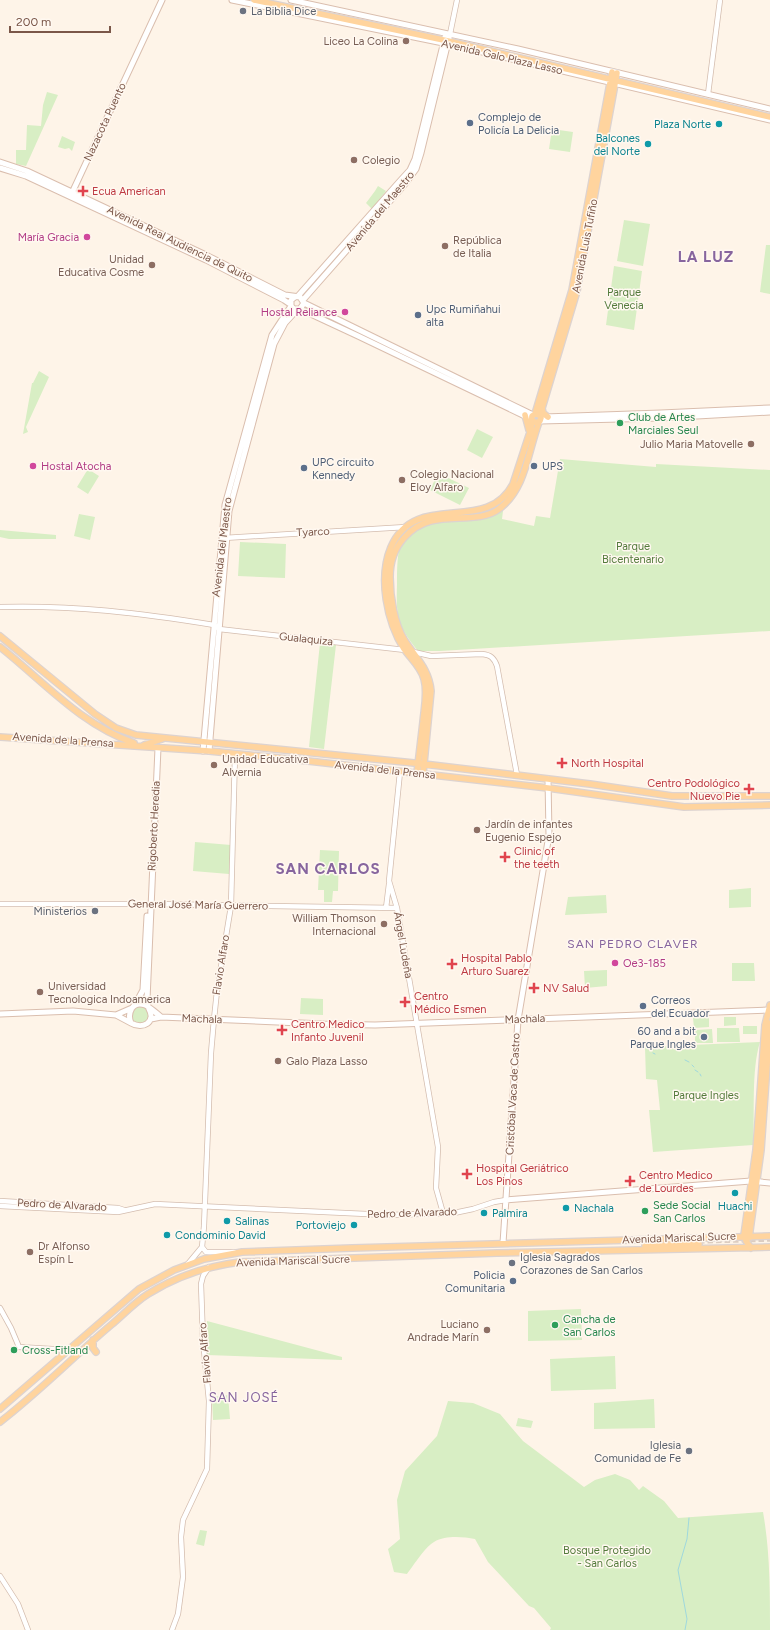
<svg xmlns="http://www.w3.org/2000/svg" width="770" height="1630" font-family="Figtree,sans-serif">
  <rect width="100%" height="100%" fill="#fef4e8"/>
  <path fill="#d8eec4" d="M47,92l11,3 -32,71 -10,-2v-14h10l1,-25 14,1 2,-21z
    M552,129l21,3 -3,20 -21,-3z
    M62,136l13,6 -3,9 -3,-3 -4,1 -7,-2z
    M378,186l8,5 -14,18 -6,-6 9,-12 2,1 -2,-1z
    M624,220l26,4 -7,42 -26,-5z
    M766,245h4v49l-10,-2z
    M614,266l28,5 -8,59 -28,-5z
    M39,371l10,6 -23,50 2,5 -5,2 9,-51h1z
    M477,429l16,8 -11,21 -15,-8z
    M560,459l96,8v-3l114,6v161l-330,20h-22c-21,-26 -22,-35 -21,-67 0,-11 0,-24 2,-34 9,-33 74,-35 101,-39h3l-1,8 32,7 2,-10 14,2z
    M88,469l11,7 -11,18 -11,-7z
    M438,473l31,15 -9,17 -30,-15z
    M79,514l16,3 -5,23 -16,-4z
    M0,530l56,5v4h-47l-9,-2z
    M240,542l46,2 -1,34 -47,-2z
    M320,643l16,2 -12,104 -15,-2z
    M195,842l36,3 -2,29 -36,-3z
    M320,850l19,1 -1,40h-5l-1,11h-8v-12h-6z
    M751,888v19l-22,1v-18z
    M606,895l1,18 -42,2 3,-18z
    M732,963h22l1,18h-23z
    M607,970v16l-22,2 -1,-17z
    M301,998l22,1v16l-23,-1z
    M136,1006h9l4,5 -1,10 -8,4 -8,-5 -1,-9z
    M724,1017h12v8l-12,1z
    M693,1018h16v9l-15,1z
    M743,1026h14v8h-14z
    M717,1028h22l1,14h-23z
    M712,1029l1,14h-18v-13z
    M760,1042c-9,29 -5,72 -7,103l-100,7 -4,-42h11l-3,-30 -11,-1 -1,-32z
    M581,1309l1,31 -54,1v-30z
    M207,1321l135,36v3l-135,-5z
    M615,1356l1,33 -65,2 -1,-32z
    M228,1395l2,24 -17,1 -1,-23z
    M654,1399l1,29 -61,1v-26z
    M448,1401l25,2 27,11 23,27 61,46 11,-7 20,-6 15,6 9,10 4,-4 21,15 14,17 85,-6c7,39 7,78 7,118h-220l1,-2 -17,-20 -5,-2 -41,-44 -13,-23c-12,-2 -29,-4 -41,3 -8,4 -21,24 -27,32l-13,-2 -6,-23 12,-10 -3,-39 8,-29 32,-35z
    M518,1418l15,3 -2,7 -15,-2z
    M200,1530l7,1 -3,15 -8,-2z"/>
  <g fill="none" stroke-linecap="round" stroke-linejoin="round">
    <path stroke="#9fd8dd" stroke-width="1" d="M653,1053l2,1
      M685,1060l4,2
      M692,1065l2,2
      M695,1070l3,2
      M700,1074l1,2
      M685,1630l2,-11 -9,-49 9,-31 2,-21"/>
    <path stroke="#ddcdc0" stroke-width="5.5" stroke-dasharray="5.5 3" stroke-linecap="butt" d="M699,1241l71,-2"/>
    <g stroke="#d4bdaf" stroke-width="6">
      <path id="tertiary" d="M450,34l7,-34
        M708,94l12,-94
        M224,538l182,-11
        M0,607c74,-2 141,6 214,18l5,4 186,21 26,6 51,-2c9,1 12,4 15,12l20,109
        M400,772l-11,109 8,27 41,239 -2,41 7,25
        M0,904h154l243,4
        M386,908l3,-24
        M0,1201l118,7 6,2
        M0,1206l118,6 37,-8 233,11 66,-2 19,-4 21,-7 12,-2
        M202,1247l4,5h28
        M187,1265l15,-18 2,-21 7,-173 3,-34 3,-28 14,-85 4,-152
        M0,1308l11,20 8,19 50,3
        M0,1576l18,28 10,26
        M172,1630l6,-16 5,-37 -2,-40 2,-17 24,-51 2,-68 -6,-61 -2,-56 2,-8 6,-9"/>
    </g>
    <g stroke="#dabeae" stroke-width="7">
      <path id="secondary" d="M232,0l216,44 322,76
        M291,0l227,49 252,60
        M0,162l27,9 181,85 77,39 15,2 4,6 -4,6h-6l-3,-3v-6l4,-3
        M0,168l26,8 180,84 78,40 6,4
        M71,195l91,-195
        M298,296l102,-115 10,-11 5,-11 30,-122
        M303,300l102,-116 11,-15 5,-16 28,-115
        M304,303l229,112
        M300,309l58,27 169,81
        M544,417l117,-4 109,-5
        M540,421l121,-3 109,-6
        M203,751l22,-246 47,-170 19,-29
        M209,751l20,-240 45,-167 11,-21 12,-13
        M135,1005l8,-15 4,-74
        M148,1007l-1,-7 11,-252
        M149,1009c7,13 -6,21 -18,14 -4,-9 1,-23 14,-18 5,2 11,8 16,12
        M0,1014l73,-3 43,4 15,8
        M116,1015l16,-7
        M151,1019l10,-2 163,7 51,1 395,-15
        M506,1200l245,-19 19,2
        M503,1243l15,-223 31,-185 -1,-56"/>
    </g>
    <g stroke="#ddd3d0" stroke-width="8">
      <path id="primary" d="M254,0l194,41 322,76
        M542,408l1,5 5,4
        M535,414l37,-124 40,-218
        M525,415l4,15
        M540,415l37,-124 40,-218
        M0,636l95,78 21,14 20,7 288,29 166,20 82,12h98
        M0,647c43,34 81,78 134,96
        M0,737l209,14 99,10 240,27 136,19 86,-2
        M144,745l18,-6
        M417,773c2,-17 4,-34 6,-51 1,-13 5,-29 1,-43 -3,-12 -13,-20 -20,-30 -17,-27 -26,-71 -13,-102 25,-58 95,-11 122,-63l18,-55 1,-13 3,-2 5,1 1,3 -1,3 -4,2 -3,-2
        M423,774l8,-83c-2,-22 -15,-33 -26,-50 -11,-18 -15,-44 -15,-64 0,-15 4,-28 14,-39 28,-33 69,-10 95,-29 27,-20 29,-58 40,-87
        M749,1238l12,-88 9,-127
        M645,1246l54,-2
        M751,1248l-5,-7 -2,-6 12,-85 9,-125 5,-20
        M93,1340v8l3,4
        M0,1409l139,-120 35,-19 30,-11 38,-7 110,-4 418,-12
        M0,1422c39,-30 73,-65 111,-97 12,-10 24,-23 37,-31 29,-18 59,-28 92,-32l257,-9 273,-6"/>
    </g>
    <use href="#tertiary" stroke="#fff" stroke-width="4.5"/>
    <use href="#secondary" stroke="#fff" stroke-width="5"/>
    <use href="#primary" stroke="#ffd49e" stroke-width="5.5"/>
  </g>
  <g fill="#6b7280" stroke="#fff8f0" stroke-width="1.5">
    <circle cx="243" cy="11" r="4"/>
    <circle cx="95" cy="911" r="4"/>
    <circle cx="512" cy="1263" r="4"/>
    <circle cx="689" cy="1451" r="4"/>
  </g>
  <g fill="#8d6e63" stroke="#fff8f0" stroke-width="1.5">
    <circle cx="406" cy="41" r="4"/>
    <circle cx="354" cy="160" r="4"/>
    <circle cx="445" cy="246" r="4"/>
    <circle cx="152" cy="265" r="4"/>
    <circle cx="751" cy="444" r="4"/>
    <circle cx="402" cy="480" r="4"/>
    <circle cx="214" cy="765" r="4"/>
    <circle cx="477" cy="830" r="4"/>
    <circle cx="384" cy="924" r="4"/>
    <circle cx="40" cy="992" r="4"/>
    <circle cx="278" cy="1061" r="4"/>
    <circle cx="30" cy="1252" r="4"/>
    <circle cx="487" cy="1330" r="4"/>
  </g>
  <g fill="#5c6f8a" stroke="#fff8f0" stroke-width="1.5">
    <circle cx="470" cy="123" r="4"/>
    <circle cx="418" cy="315" r="4"/>
    <circle cx="534" cy="466" r="4"/>
    <circle cx="304" cy="468" r="4"/>
    <circle cx="643" cy="1006" r="4"/>
    <circle cx="704" cy="1037" r="4"/>
    <circle cx="513" cy="1281" r="4"/>
  </g>
  <g fill="#0f9aa8" stroke="#fff8f0" stroke-width="1.5">
    <circle cx="719" cy="124" r="4"/>
    <circle cx="648" cy="144" r="4"/>
    <circle cx="735" cy="1193" r="4"/>
    <circle cx="566" cy="1208" r="4"/>
    <circle cx="484" cy="1213" r="4"/>
    <circle cx="227" cy="1221" r="4"/>
    <circle cx="354" cy="1225" r="4"/>
    <circle cx="167" cy="1235" r="4"/>
  </g>
  <g fill="#e0444e" stroke="#fff8f0" stroke-width="1.5">
    <path d="M81 185h4v4h4v4h-4v4h-4v-4h-4v-4h4z"/>
    <path d="M560 757h4v4h4v4h-4v4h-4v-4h-4v-4h4z"/>
    <path d="M747 783h4v4h4v4h-4v4h-4v-4h-4v-4h4z"/>
    <path d="M503 851h4v4h4v4h-4v4h-4v-4h-4v-4h4z"/>
    <path d="M450 958h4v4h4v4h-4v4h-4v-4h-4v-4h4z"/>
    <path d="M532 982h4v4h4v4h-4v4h-4v-4h-4v-4h4z"/>
    <path d="M403 996h4v4h4v4h-4v4h-4v-4h-4v-4h4z"/>
    <path d="M280 1024h4v4h4v4h-4v4h-4v-4h-4v-4h4z"/>
    <path d="M465 1168h4v4h4v4h-4v4h-4v-4h-4v-4h4z"/>
    <path d="M628 1175h4v4h4v4h-4v4h-4v-4h-4v-4h4z"/>
  </g>
  <g fill="#d1479c" stroke="#fff8f0" stroke-width="1.5">
    <circle cx="87" cy="237" r="4"/>
    <circle cx="345" cy="312" r="4"/>
    <circle cx="33" cy="466" r="4"/>
    <circle cx="615" cy="963" r="4"/>
  </g>
  <g fill="#2e9e5b" stroke="#fff8f0" stroke-width="1.5">
    <circle cx="620" cy="423" r="4"/>
    <circle cx="645" cy="1211" r="4"/>
    <circle cx="555" cy="1325" r="4"/>
    <circle cx="14" cy="1350" r="4"/>
  </g>
  <g text-anchor="middle" dominant-baseline="central" stroke-width="3" stroke-linejoin="round" paint-order="stroke">
    <g font-size="11" fill="#5b616d" stroke="#fff8f0" text-anchor="start">
      <text x="251" y="11">La Biblia Dice</text>
      <text x="87" y="911" text-anchor="end">Ministerios</text>
      <text x="520" y="1257">Iglesia Sagrados<tspan x="520" dy="13">Corazones de San Carlos</tspan></text>
      <text x="681" y="1445" text-anchor="end">Iglesia<tspan x="681" dy="13">Comunidad de Fe</tspan></text>
    </g>
    <g font-size="11" fill="#785e54" stroke="#fff8f0" text-anchor="start">
      <text x="398" y="41" text-anchor="end">Liceo La Colina</text>
      <text x="362" y="160">Colegio</text>
      <text x="453" y="240">República<tspan x="453" dy="13">de Italia</tspan></text>
      <text x="144" y="259" text-anchor="end">Unidad<tspan x="144" dy="13">Educativa Cosme</tspan></text>
      <text x="743" y="444" text-anchor="end">Julio Maria Matovelle</text>
      <text x="410" y="474">Colegio Nacional<tspan x="410" dy="13">Eloy Alfaro</tspan></text>
      <text x="222" y="759">Unidad Educativa<tspan x="222" dy="13">Alvernia</tspan></text>
      <text x="485" y="824">Jardín de infantes<tspan x="485" dy="13">Eugenio Espejo</tspan></text>
      <text x="376" y="918" text-anchor="end">William Thomson<tspan x="376" dy="13">Internacional</tspan></text>
      <text x="48" y="986">Universidad<tspan x="48" dy="13">Tecnologica Indoamerica</tspan></text>
      <text x="286" y="1061">Galo Plaza Lasso</text>
      <text x="38" y="1246">Dr Alfonso<tspan x="38" dy="13">Espín L</tspan></text>
      <text x="479" y="1324" text-anchor="end">Luciano<tspan x="479" dy="13">Andrade Marín</tspan></text>
    </g>
    <g font-size="11" fill="#7b5749" stroke="#fff8f0">
      <text transform="translate(502 57) rotate(13)">Avenida Galo Plaza Lasso</text>
      <text transform="translate(105 122) rotate(-65)">Nazacota Puento</text>
      <text transform="translate(380 211) rotate(-50)">Avenida del Maestro</text>
      <text transform="translate(180 244) rotate(26)">Avenida Real Audiencia de Quito</text>
      <text transform="translate(585 246) rotate(-79)">Avenida Luis Tufiño</text>
      <text transform="translate(313 532) rotate(-3)">Tyarco</text>
      <text transform="translate(222 547) rotate(-83)">Avenida del Maestro</text>
      <text transform="translate(306 639) rotate(6)">Gualaquiza</text>
      <text transform="translate(63 740) rotate(4)">Avenida de la Prensa</text>
      <text transform="translate(385 770) rotate(6)">Avenida de la Prensa</text>
      <text transform="translate(154 826) rotate(-87)">Rigoberto Heredia</text>
      <text transform="translate(198 905) rotate(1)">General José María Guerrero</text>
      <text transform="translate(403 945) rotate(80)">Ángel Ludeña</text>
      <text transform="translate(221 965) rotate(-81)">Flavio Alfaro</text>
      <text transform="translate(202 1019) rotate(2)">Machala</text>
      <text transform="translate(525 1019) rotate(-2)">Machala</text>
      <text transform="translate(513 1094) rotate(-87)">Cristóbal Vaca de Castro</text>
      <text transform="translate(62 1205) rotate(3)">Pedro de Alvarado</text>
      <text transform="translate(412 1213) rotate(-2)">Pedro de Alvarado</text>
      <text transform="translate(679 1238) rotate(-2)">Avenida Mariscal Sucre</text>
      <text transform="translate(293 1261) rotate(-2)">Avenida Mariscal Sucre</text>
      <text transform="translate(205 1353) rotate(-95)">Flavio Alfaro</text>
    </g>
    <g font-size="11" fill="#4e5e75" stroke="#fff8f0" text-anchor="start">
      <text x="478" y="117">Complejo de<tspan x="478" dy="13">Policía La Delicia</tspan></text>
      <text x="426" y="309">Upc Rumiñahui<tspan x="426" dy="13">alta</tspan></text>
      <text x="312" y="462">UPC circuito<tspan x="312" dy="13">Kennedy</tspan></text>
      <text x="542" y="466">UPS</text>
      <text x="651" y="1000">Correos<tspan x="651" dy="13">del Ecuador</tspan></text>
      <text x="696" y="1031" text-anchor="end">60 and a bit<tspan x="696" dy="13">Parque Ingles</tspan></text>
      <text x="505" y="1275" text-anchor="end">Policia<tspan x="505" dy="13">Comunitaria</tspan></text>
    </g>
    <g font-size="11" fill="#0d838f" stroke="#fff8f0" text-anchor="start">
      <text x="711" y="124" text-anchor="end">Plaza Norte</text>
      <text x="640" y="138" text-anchor="end">Balcones<tspan x="640" dy="13">del Norte</tspan></text>
      <text x="735" y="1206" text-anchor="middle">Huachi</text>
      <text x="574" y="1208">Nachala</text>
      <text x="492" y="1213">Palmira</text>
      <text x="235" y="1221">Salinas</text>
      <text x="346" y="1225" text-anchor="end">Portoviejo</text>
      <text x="175" y="1235">Condominio David</text>
    </g>
    <g font-size="11" fill="#be3a42" stroke="#fff8f0" text-anchor="start">
      <text x="92" y="191">Ecua American</text>
      <text x="571" y="763">North Hospital</text>
      <text x="740" y="783" text-anchor="end">Centro Podológico<tspan x="740" dy="13">Nuevo Pie</tspan></text>
      <text x="514" y="851">Clinic of<tspan x="514" dy="13">the teeth</tspan></text>
      <text x="461" y="958">Hospital Pablo<tspan x="461" dy="13">Arturo Suarez</tspan></text>
      <text x="543" y="988">NV Salud</text>
      <text x="414" y="996">Centro<tspan x="414" dy="13">Médico Esmen</tspan></text>
      <text x="291" y="1024">Centro Medico<tspan x="291" dy="13">Infanto Juvenil</tspan></text>
      <text x="476" y="1168">Hospital Geriátrico<tspan x="476" dy="13">Los Pinos</tspan></text>
      <text x="639" y="1175">Centro Medico<tspan x="639" dy="13">de Lourdes</tspan></text>
    </g>
    <g font-size="11" fill="#b23c85" stroke="#fff8f0" text-anchor="end">
      <text x="79" y="237">María Gracia</text>
      <text x="337" y="312">Hostal Reliance</text>
      <text x="41" y="466" text-anchor="start">Hostal Atocha</text>
      <text x="623" y="963" text-anchor="start">Oe3-185</text>
    </g>
    <g font-size="11" fill="#547b3c" stroke="#fff8f0">
      <text x="624" y="292">Parque<tspan x="624" dy="13">Venecia</tspan></text>
      <text x="633" y="546">Parque<tspan x="633" dy="13">Bicentenario</tspan></text>
      <text x="706" y="1095">Parque Ingles</text>
      <text x="607" y="1550">Bosque Protegido<tspan x="607" dy="13">- San Carlos</tspan></text>
    </g>
    <g font-size="11" fill="#27864d" stroke="#fff8f0" text-anchor="start">
      <text x="628" y="417">Club de Artes<tspan x="628" dy="13">Marciales Seul</tspan></text>
      <text x="653" y="1205">Sede Social<tspan x="653" dy="13">San Carlos</tspan></text>
      <text x="563" y="1319">Cancha de<tspan x="563" dy="13">San Carlos</tspan></text>
      <text x="22" y="1350">Cross-Fitland</text>
    </g>
    <g font-size="12" letter-spacing="1" fill="#87659e" stroke="#fff8f0">
      <text x="633" y="944">SAN PEDRO CLAVER</text>
    </g>
    <g font-size="13" letter-spacing="1" fill="#87659e" stroke="#fff8f0">
      <text x="244" y="1397">SAN JOSÉ</text>
    </g>
    <g font-size="15" font-weight="bold" letter-spacing="1" fill="#87659e" stroke="#fff8f0">
      <text x="706" y="257">LA LUZ</text>
      <text x="328" y="869">SAN CARLOS</text>
    </g>
  </g>
  <path d="M10 26v6h100v-6" fill="none" stroke="#7b5749" stroke-width="2"/>
  <text x="16" y="26" font-size="12" fill="#7b5749" stroke="#fff8f0" stroke-width="3" paint-order="stroke">200 m</text>
</svg>
